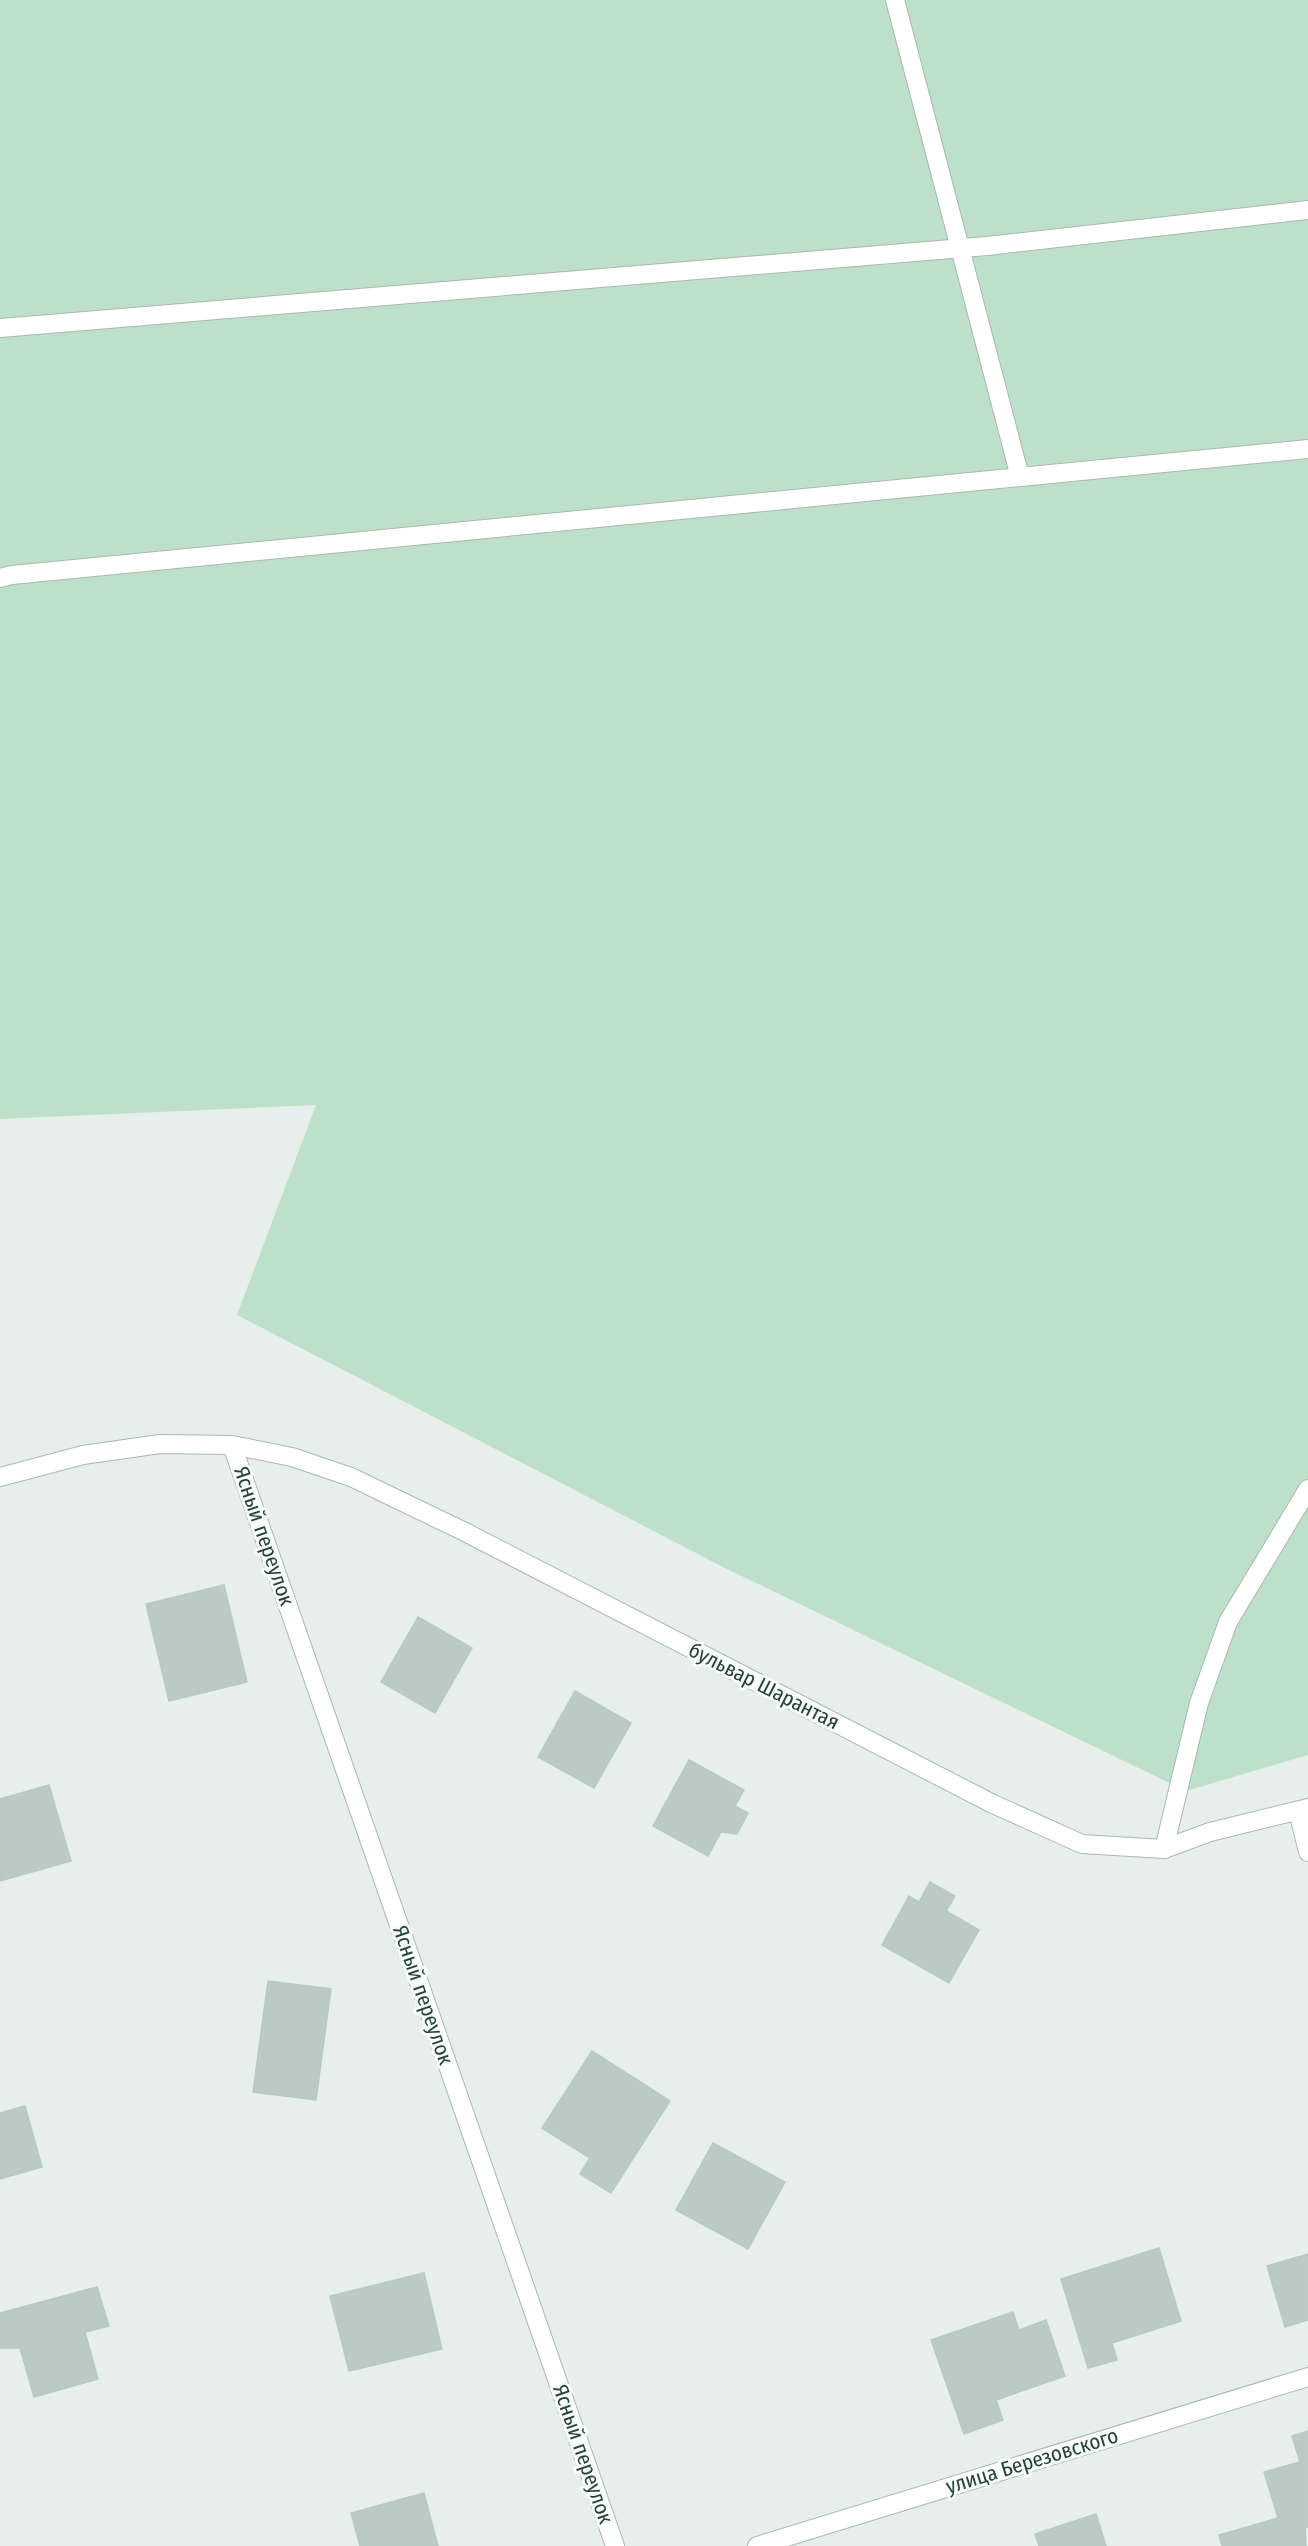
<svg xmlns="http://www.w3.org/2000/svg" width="1308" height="2546" font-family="'Fira Sans Condensed',sans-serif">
  <rect width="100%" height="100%" fill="#e6efeb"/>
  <path fill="#bfe0c8" d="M0,0h1308v1755l-122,36 -463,-224 -486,-252 79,-210 -316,14z"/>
  <path fill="#bbcac4" stroke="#b8c9c2" stroke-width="1.5" d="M224,1585l23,97 -78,19 -23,-97z
    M418,1617l54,31 -37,65 -54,-31z
    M575,1691l56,32 -37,65 -56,-31z
    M689,1760l55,30 -9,16 13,7 -11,21 -16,-2 -13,24 -55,-30z
    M49,1785l22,76 -71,20v-82z
    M930,1882l25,14 -9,15 33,19 -30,53 -67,-38 27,-49 10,6z
    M268,1981l63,8 -15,111 -63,-8z
    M592,2051l78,50 -59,92 -31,-19 10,-16 -48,-30z
    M25,2106l17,61 -42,12v-66z
    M713,2143l72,39 -37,67 -72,-39z
    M1159,2248l22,73 -69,22 5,17 -29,8 -27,-89z
    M1308,2254v66l-23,7 -18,-61z
    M424,2273l18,76 -93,22 -19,-75z
    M97,2287l12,39 -24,6 13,47 -64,18 -14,-49h-20v-35z
    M1013,2312l6,18 27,-10 19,56 -69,24 7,20 -39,14 -33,-94z
    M1308,2431v96l-3,1 1,18h-84l-3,-11 59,-17 -14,-46 36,-10 -8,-26z
    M424,2493l14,53h-78l-9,-33z
    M1096,2514l10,32h-67l-4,-12z"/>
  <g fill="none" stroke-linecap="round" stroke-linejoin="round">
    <g stroke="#a8b8b2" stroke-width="20">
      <path id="service" d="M1164,1849l35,-146 29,-81 80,-133"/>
    </g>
    <g stroke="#a8b8b2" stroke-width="20">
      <path id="minor" d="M895,0l125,477
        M0,328l987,-82 321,-36
        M0,578l12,-3 1296,-126
        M232,1445l383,1101
        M0,1477l83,-22 77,-11 72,1 60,12 59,20 112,54 530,273 89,40 82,5 46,-17 98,-24
        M1298,1811l10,41
        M757,2546l551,-169"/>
    </g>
    <use href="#service" stroke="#fff" stroke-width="18"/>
    <use href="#minor" stroke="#fff" stroke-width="18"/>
  </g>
  <g text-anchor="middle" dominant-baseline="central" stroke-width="6" stroke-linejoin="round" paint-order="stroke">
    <g font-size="21" fill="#24423a" stroke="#f7fbf9">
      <text transform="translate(264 1536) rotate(71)">Ясный переулок</text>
      <text transform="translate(764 1686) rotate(27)">бульвар Шарантая</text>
      <text transform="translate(423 1995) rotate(71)">Ясный переулок</text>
      <text transform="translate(583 2454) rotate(71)">Ясный переулок</text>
      <text transform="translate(1032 2461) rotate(-17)">улица Березовского</text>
    </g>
  </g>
</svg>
